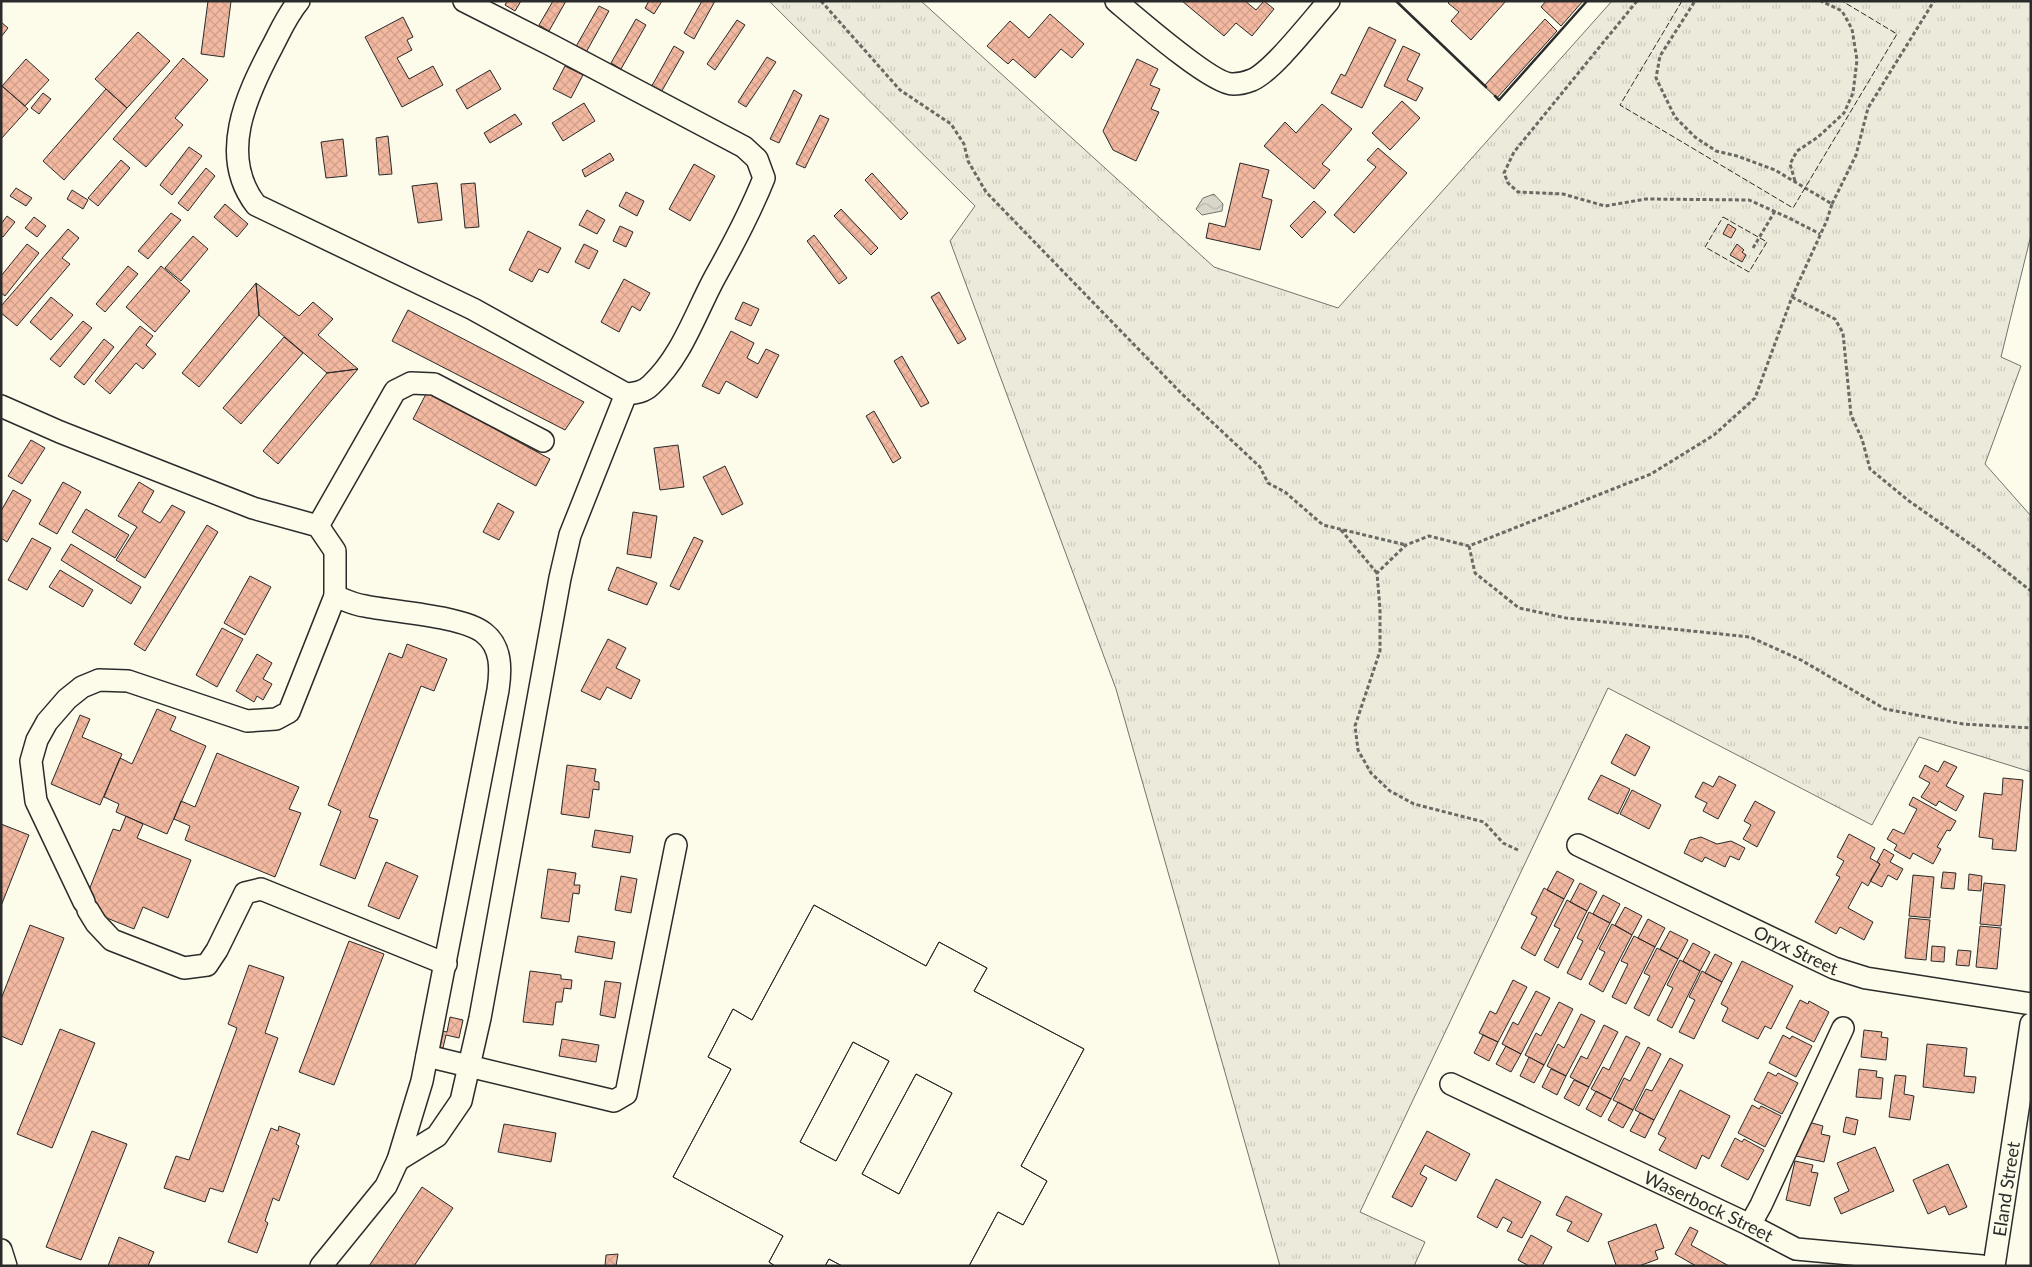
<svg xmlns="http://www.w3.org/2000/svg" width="2032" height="1267" font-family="Lato,sans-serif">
  <defs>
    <pattern id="grass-tufts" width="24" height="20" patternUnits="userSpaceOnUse" patternTransform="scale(1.25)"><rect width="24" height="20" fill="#ecebdb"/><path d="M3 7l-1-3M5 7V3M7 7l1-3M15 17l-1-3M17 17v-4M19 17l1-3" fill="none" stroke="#cbcabc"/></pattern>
    <pattern id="water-waves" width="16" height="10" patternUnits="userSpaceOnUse" patternTransform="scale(1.25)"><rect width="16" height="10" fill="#d8d7c9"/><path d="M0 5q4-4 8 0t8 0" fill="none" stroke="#bab9ad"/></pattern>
    <pattern id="building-cross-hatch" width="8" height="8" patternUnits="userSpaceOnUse" patternTransform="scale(1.25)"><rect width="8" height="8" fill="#f2b8a0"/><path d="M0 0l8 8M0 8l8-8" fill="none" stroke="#d09e8a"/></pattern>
  </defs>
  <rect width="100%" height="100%" fill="#fdfbea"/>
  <path fill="url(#grass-tufts)" stroke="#74746e" d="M769,1h152l293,266 124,41 274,-307h419v234l-30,122 20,9 -36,98 46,52v256l-112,-35 -47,88 -264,-137 -248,524 65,30 -11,24h-134l-164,-577 -166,-448 25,-35z"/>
  <path fill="url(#water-waves)" stroke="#74746e" d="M1214,194l9,10 -1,7 -20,4 -6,-6 7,-11z"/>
  <path fill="url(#building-cross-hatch)" stroke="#2b2b2b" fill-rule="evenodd" d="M208,1h23l-7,56 -23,-3z
    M507,1h14l-6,10 -10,-6z
    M553,1h13l-17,30 -10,-6z
    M649,1h13l-8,13 -9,-6z
    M702,1h13l-21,38 -10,-6z
    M1182,1h63l11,9 8,-9 10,8 -22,27 -16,-13 -12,13z
    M1450,1h56l-35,39 -20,-19 8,-9 -11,-9z
    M1546,1h37l-22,25 -20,-19z
    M599,6l10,5 -25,45 -10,-6z
    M1050,14l34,30 -12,14 -11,-9 -26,29 -22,-19 -5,5 -21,-18 23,-25 19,17z
    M403,17l10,20 -6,3 5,10 -15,8 12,21 24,-13 10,19 -41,22 -37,-70z
    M636,19l10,6 -25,44 -10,-6z
    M1545,19l12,12 -60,67 -13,-12z
    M737,20l8,5 -30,45 -8,-6z
    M1,22l7,6 -7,9z
    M1369,27l27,13 -34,68 -31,-15 10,-19 4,2z
    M138,32l32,29 -43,47 -32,-29z
    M674,46l10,6 -25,44 -10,-5z
    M1403,46l17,8 -13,26 16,8 -7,13 -32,-15z
    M767,57l9,5 -30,45 -8,-5z
    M183,58l25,22 -33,38 8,7 -37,42 -33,-28z
    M26,59l23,21 -24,26 -23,-20z
    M1137,59l21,10 -8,16 10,4 -9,20 8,3 -23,49 -23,-11 -10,-19z
    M565,66l18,9 -12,23 -18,-9z
    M490,70l11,19 -34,20 -11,-19z
    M2,86l26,23 -27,30v-53z
    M106,89l21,19 -63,72 -21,-19z
    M794,90l8,5 -23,48 -9,-4z
    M43,93l8,6 -12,15 -8,-6z
    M1402,101l18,17 -30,32 -18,-17z
    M584,103l11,18 -32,20 -11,-18z
    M1322,104l30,25 -30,35 8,6 -16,19 -50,-43 21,-24 11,11z
    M515,114l7,10 -32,19 -6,-10z
    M820,115l9,4 -24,49 -9,-4z
    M388,136l4,38 -13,1 -3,-37z
    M343,139l4,37 -21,2 -5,-36z
    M189,147l13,9 -30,39 -12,-10z
    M1378,148l29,25 -53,60 -20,-18 42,-48 -9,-7z
    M610,153l4,7 -29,17 -3,-7z
    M121,160l9,8 -32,38 -10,-8z
    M1240,163l29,7 -7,27 10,3 -12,50 -54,-12 3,-15 16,4z
    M694,164l21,12 -25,45 -21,-12z
    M206,168l9,8 -27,35 -10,-8z
    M872,173l36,40 -7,7 -36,-40z
    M437,183l5,37 -24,3 -6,-37z
    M475,183l4,44 -14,1 -4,-44z
    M16,188l16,10 -6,8 -16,-10z
    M72,190l16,10 -5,9 -16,-10z
    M626,192l18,9 -7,15 -18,-10z
    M1314,201l12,11 -24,26 -12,-12z
    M225,204l23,20 -11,13 -23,-20z
    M841,209l37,39 -7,7 -37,-39z
    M587,210l18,10 -8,14 -18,-9z
    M171,213l10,7 -33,39 -10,-8z
    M7,216l8,6 -12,15 -2,-2v-11z
    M34,217l12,9 -9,11 -12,-9z
    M1728,224l8,5 -5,9 -8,-4z
    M620,226l13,6 -7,15 -13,-6z
    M68,229l11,9 -17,20 8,6 -53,62 -16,-13v-7z
    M528,231l33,17 -13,25 -9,-4 -7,13 -23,-12z
    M814,235l33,43 -8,6 -32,-43z
    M193,236l15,13 -27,32 -16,-13z
    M27,244l12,9 -34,43 -4,-3v-17z
    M584,244l14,7 -9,18 -14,-7z
    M1737,244l7,6 -2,2 4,3 -4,7 -12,-7z
    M128,266l10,8 -33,38 -9,-8z
    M161,266l29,25 -35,41 -29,-25z
    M624,279l26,14 -10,18 -8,-5 -13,26 -18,-10z
    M256,283l3,32 -60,72 -17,-14z
    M256,283l43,33 14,-14 20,17 -15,16 40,34 -31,4 -68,-58z
    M939,292l27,47 -8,5 -27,-47z
    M51,297l22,18 -22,25 -21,-18z
    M743,302l16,7 -8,17 -16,-7z
    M408,310l176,92 -19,28 -173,-89z
    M83,321l9,7 -32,39 -10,-8z
    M140,326l13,10 -7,9 10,9 -13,15 -7,-6 -26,31 -15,-13z
    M731,331l23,12 -7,15 11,6 8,-15 13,6 -22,43 -31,-17 -7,13 -17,-8z
    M284,337l19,16 -62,71 -18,-16z
    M104,339l10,8 -30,38 -10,-8z
    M902,356l27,47 -8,4 -27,-46z
    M358,369l-80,95 -15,-13 64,-78z
    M427,392l123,67 -14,27 -123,-67z
    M874,411l27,47 -8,5 -27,-47z
    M31,440l14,8 -23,36 -14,-8z
    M678,445l6,42 -24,3 -6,-42z
    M725,466l18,38 -21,11 -19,-38z
    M63,482l18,10 -24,42 -18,-10z
    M139,482l15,9 -12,21 18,11 12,-18 13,7 -40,66 -29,-18 21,-33 -19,-11z
    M13,490l18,10 -24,42 -6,-4v-27z
    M498,503l16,9 -15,28 -16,-8z
    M86,509l43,26 -14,23 -43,-26z
    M633,512l24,4 -6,42 -24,-4z
    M207,525l11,7 -73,119 -11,-7z
    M694,537l9,4 -24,49 -9,-4z
    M32,538l19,10 -24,42 -19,-10z
    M71,544l70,43 -10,17 -70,-44z
    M617,567l40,16 -10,22 -39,-15z
    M60,570l33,20 -10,17 -34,-20z
    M250,576l21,11 -26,48 -21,-12z
    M222,628l21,11 -26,48 -21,-12z
    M608,639l18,9 -10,20 24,12 -9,19 -24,-12 -7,13 -19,-9z
    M407,644l40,15 -13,32 -13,-5 -52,131 9,3 -23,59 -35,-14 21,-54 -13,-6 61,-152 13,5z
    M257,654l15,9 -9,16 9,5 -9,16 -6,-4 -3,6 -18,-11z
    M157,709l19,8 -6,13 36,16 -39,88 -51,-22 3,-8 -15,-7 16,-39 12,6z
    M80,715l10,4 -8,18 40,17 -22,51 -49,-21z
    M1626,734l24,13 -15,29 -24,-13z
    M217,753l82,34 -10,22 12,4 -26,64 -90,-37 5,-14 -16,-7 7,-18 14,6z
    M1944,761l13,6 -11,19 18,10 -8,15 -17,-10 -3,5 -15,-9 9,-14 -11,-6 6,-12 13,7z
    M567,765l29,4 -2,12 5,1v8l-6,-1 -4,29 -28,-4z
    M1601,775l29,14 -12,25 -30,-15z
    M1719,776l17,9 -18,34 -15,-8 4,-8 -12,-6 8,-15 10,5z
    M2003,778l20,2 -7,71 -24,-2 1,-10 -14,-2 5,-44 18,2z
    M1632,790l29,15 -12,24 -29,-15z
    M1913,797l43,24 -6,10 -3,-1 -10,17 4,2 -8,15 -20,-11 -3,6 -16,-9 3,-5 -10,-6 6,-10 11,5 13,-25 -8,-4z
    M1755,801l20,11 -18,35 -14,-8 8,-14 -7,-4z
    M126,816l17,8 -6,14 54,22 -23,58 -25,-11 -9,22 -52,-21 31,-79 7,2z
    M1,824l28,11 -28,71z
    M595,830l38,6 -3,17 -38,-6z
    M1849,834l26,14 -5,10 10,6 -12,22 -6,-4 -14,26 25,14 -9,18 -24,-13 -4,7 -21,-12 25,-45 -4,-2 8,-14 -7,-4z
    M1701,837l16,7 14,-3 14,7 -6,12 -9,-4 -5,11 -20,-10 -3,5 -18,-9 6,-13z
    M1884,849l10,6 -4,7 13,7 -6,11 -9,-5 -6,12 -12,-6 10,-17 -3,-2z
    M386,862l32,14 -19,43 -31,-13z
    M548,869l28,4 -2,12h6l-1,9 -6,-1 -4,29 -28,-4z
    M1557,871l17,9 -10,19 -17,-9z
    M1943,872l13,1 -2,16 -13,-1z
    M1969,874l13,2 -1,15 -13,-1z
    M1913,875l21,2 -4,41 -21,-2z
    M621,876l16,3 -6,34 -16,-3z
    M1580,883l17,9 -10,19 -17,-9z
    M1984,883l21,2 -4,41 -21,-2z
    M1544,888l20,11 -29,57 -14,-8 16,-31 -6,-3z
    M1603,895l17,9 -10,19 -17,-9z
    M1567,900l20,11 -29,57 -14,-8 16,-31 -6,-3z
    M814,905l112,61 13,-24 48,26 -13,23 110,58 -63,117 26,15 -24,44 -25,-13 -29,54h-127l-13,-7 -4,7h-50l-6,-4 14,-26 -110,-59 58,-108 -23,-12 25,-48 19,11zM853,1042l36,19 -53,100 -36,-19zM916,1074l36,19 -53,101 -37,-20z
    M814,905l112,61 13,-24 48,26 -13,23 110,58 -63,117 26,15 -24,44 -25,-13 -29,54h-127l-13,-7 -4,7h-50l-6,-4 14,-26 -110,-59 58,-108 -23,-12 25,-48 19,11z
    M1625,907l17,9 -10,19 -17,-10z
    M1589,912l21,11 -29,57 -14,-7 16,-32 -6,-3z
    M1909,918l21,2 -4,40 -21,-2z
    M1648,919l17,9 -10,19 -17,-9z
    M1612,924l20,11 -29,57 -14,-8 16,-32 -6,-3z
    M30,925l34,13 -42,107 -21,-9v-37z
    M1980,926l21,2 -4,41 -21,-2z
    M1670,931l18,9 -10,19 -18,-10z
    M578,936l37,6 -3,17 -37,-7z
    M1634,936l21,11 -29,57 -14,-7 16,-33 -7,-3z
    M349,941l35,13 -50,131 -35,-13z
    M1693,943l17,9 -10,19 -17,-10z
    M1932,946l13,1 -1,15 -13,-1z
    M1657,948l21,11 -29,57 -15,-8 16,-32 -6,-3z
    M1958,950l13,1 -2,15 -13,-1z
    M1715,954l17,9 -10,19 -17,-9z
    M1680,960l20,11 -28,57 -15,-8 16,-32 -6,-3z
    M1742,961l51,25 -22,43 -6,-3 -7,13 -36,-18 6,-13 -7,-4z
    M249,965l35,12 -19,56 13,5 -55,154 -13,-4 -5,14 -41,-14 12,-32 13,4 48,-132 -9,-4z
    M530,971l31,4v4l11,1 -1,9 -7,-1 -2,14h-6l-3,23 -30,-3z
    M1702,971l20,11 -28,57 -15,-7 16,-32 -6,-3z
    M1513,980l14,7 -29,55 -19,-9 11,-22 6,3z
    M605,981l16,2 -6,35 -15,-3z
    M1536,991l14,7 -29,56 -19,-10 11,-22 5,3z
    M1800,1000l8,4 1,-3 20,11 -15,30 -28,-14z
    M1559,1002l14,7 -29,56 -19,-10 11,-22 5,3z
    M1581,1014l14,7 -29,55 -19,-10 11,-22 6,4z
    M450,1017l13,3 -4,18 -13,-3 -3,13 -24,-5 3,-16 25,5z
    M1604,1025l14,7 -29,55 -19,-10 11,-21 6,3z
    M60,1029l35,14 -43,105 -35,-14z
    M1864,1030l18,2 -1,5 7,1 -2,22 -25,-3z
    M1483,1035l15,7 -9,19 -15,-8z
    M1783,1035l7,4 2,-3 20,10 -16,31 -27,-14z
    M1626,1036l14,7 -29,56 -20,-10 12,-22 6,3z
    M562,1039l37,6 -3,17 -37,-6z
    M853,1042l36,19 -53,100 -36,-19z
    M1927,1044l40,4 -3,28 12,1 -2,16 -51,-6z
    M1506,1046l15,8 -10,18 -15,-8z
    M1648,1047l13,7 -28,56 -20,-10 11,-22 6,3z
    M1529,1057l15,8 -10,18 -14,-7z
    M1670,1058l13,7 -29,55 -19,-10 11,-21 6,2z
    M1551,1069l15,7 -9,19 -15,-8z
    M1859,1069l18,2 -1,6 7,1 -2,21 -25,-2z
    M1768,1072l8,4 2,-3 20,10 -16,31 -28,-14z
    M916,1074l36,19 -53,101 -37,-20z
    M1895,1075l11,1 -2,18 10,2 -4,24 -21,-3z
    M1574,1080l15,7 -10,19 -15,-8z
    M1680,1090l50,26 -21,43 -7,-4 -6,14 -37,-19 7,-12 -8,-4z
    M1596,1091l15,8 -10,18 -15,-8z
    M1618,1102l15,8 -10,18 -15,-8z
    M1752,1105l7,4 2,-3 20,10 -16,31 -27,-14z
    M1640,1113l14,7 -9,18 -15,-7z
    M1846,1117l12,3 -3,15 -12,-3z
    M1805,1121l18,5 -2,8 9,2 -6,26 -28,-6z
    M504,1124l52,9 -5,29 -53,-10z
    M279,1126l21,8 -4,10 3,2 -20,55 -6,-3 -8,23 3,2 -11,30 -29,-11 43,-114 7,3z
    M92,1131l35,13 -46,116 -35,-13z
    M1427,1131l43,23 -14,27 -31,-16 -5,9 7,4 -15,29 -20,-10z
    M1735,1138l7,4 2,-3 20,11 -16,30 -27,-14z
    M1875,1147l19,44 -53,23 -7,-16 15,-7 -12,-28z
    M1795,1161l18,4 -2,7 7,1 -8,33 -24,-6z
    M1948,1164l19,43 -18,8 -4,-9 -17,8 -15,-34z
    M1496,1179l45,23 -19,36 -15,-7 5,-9 -9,-5 -6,11 -20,-11z
    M422,1187l31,21 -39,58h-45z
    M1566,1196l36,18 -14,28 -21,-11 5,-9 -16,-7z
    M1656,1224l8,24 -9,3 3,8 -19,7h-24l1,-1 -8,-23z
    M1690,1227l8,4 -7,14 38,21h-33l-21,-12z
    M1531,1235l21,12 -10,19h-13l-11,-6z
    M119,1237l35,15 -6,14h-40z
    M618,1254l-2,12h-11l1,-11z"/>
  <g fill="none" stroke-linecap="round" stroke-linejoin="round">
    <g stroke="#2b2b2b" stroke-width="24">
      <g id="minor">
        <path d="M299,1c-12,14 -19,31 -27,46 -26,49 -54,109 -16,158l217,104 153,85c10,-1 18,-2 25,-9 31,-29 44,-71 64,-108 18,-32 35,-64 49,-99l-7,-19 -13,-12 -193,-102 -87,-44"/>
        <path d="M1116,1c19,16 97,84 117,83 5,0 14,-2 19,-4 21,-9 60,-60 77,-79"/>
        <path d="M1,406l59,26 193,76 65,18 17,25v45c10,4 20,9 30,10 28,6 98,10 119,27 18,14 17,37 14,57l-76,391 -24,79 -12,26 -65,80"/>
        <path d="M318,526l77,-135 16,-8 23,1 109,57"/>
        <path id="s1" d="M1578,845l256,123 32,10 165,26"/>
        <path d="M84,902l-48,-101 -5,-40 6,-21 10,-18 20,-23 15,-12 17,-7 29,1 119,40 29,-2 13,-7 46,-116"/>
        <path d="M88,910l8,13 16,17 72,28 23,-3 10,-15 28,-57 16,-4 185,75"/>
        <path d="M427,1056l187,45 12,-7 50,-249"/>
        <path id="s2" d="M1451,1084l299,141 46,24 186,17"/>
        <path d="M398,1160l39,-24 24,-35 19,-83 80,-440 10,-43 56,-141"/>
        <path d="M1750,1225l11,-20 82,-177"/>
        <path d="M1,1250l5,16"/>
        <path id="s3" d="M1994,1266l37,-242"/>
      </g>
    </g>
    <path stroke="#6a6964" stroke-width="3" stroke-dasharray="4 2.5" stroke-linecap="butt" d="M821,1l79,89 51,34 13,20 4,17 18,31 194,200 80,75 8,16 17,9 38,33 83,20
      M1637,1l-123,151 -10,21 4,10 10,9 45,2 42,12 41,-7 103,1 40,18 31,16
      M1795,181l-5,-17 7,-13 21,-14 26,-24 9,-20 4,-33 -5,-31 -10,-18 -21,-10
      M1832,204l24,-49 12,-47 66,-107
      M1753,248l22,-37
      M1792,297l43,22 8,14 8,82 11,24 8,30 39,32 74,52 48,38
      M1341,530l36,43
      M1469,546l6,27 44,35 47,10 184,19 51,23 84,49 78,15 68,4
      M1518,850l-15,-7 -19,-21 -70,-18 -24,-13 -19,-18 -13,-23 -3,-24 25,-75v-42l-3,-36 29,-28 23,-9 40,10 182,-72 63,-39 41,-37 37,-101 35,-77 5,-16 -57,-34 -38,-14 -21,-5 -21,-14 -20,-20 -19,-39 4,-22 35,-55"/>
    <use href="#minor" stroke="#fdfbea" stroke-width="21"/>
    <path stroke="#2b2b2b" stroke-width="1" stroke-dasharray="6 2.5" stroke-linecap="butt" d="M1682,1l-62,104 173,103 104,-174 -55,-33
      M1723,217l44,25 -18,30 -44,-25z"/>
    <path stroke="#2b2b2b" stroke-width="2.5" d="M1396,1l90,86
      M1495,96l4,4 88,-99"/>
  </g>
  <g text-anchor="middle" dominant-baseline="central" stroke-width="4" stroke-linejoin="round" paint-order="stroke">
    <g font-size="18" fill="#2b2b2b" stroke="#fdfbea">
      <text stroke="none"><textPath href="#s1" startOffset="242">Oryx Street</textPath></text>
      <text stroke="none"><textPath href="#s3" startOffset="78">Eland Street</textPath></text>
      <text stroke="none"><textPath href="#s2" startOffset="285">Waserbock Street</textPath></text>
    </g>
  </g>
  <rect width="2032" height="1267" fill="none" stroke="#2b2b2b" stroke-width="5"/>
</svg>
